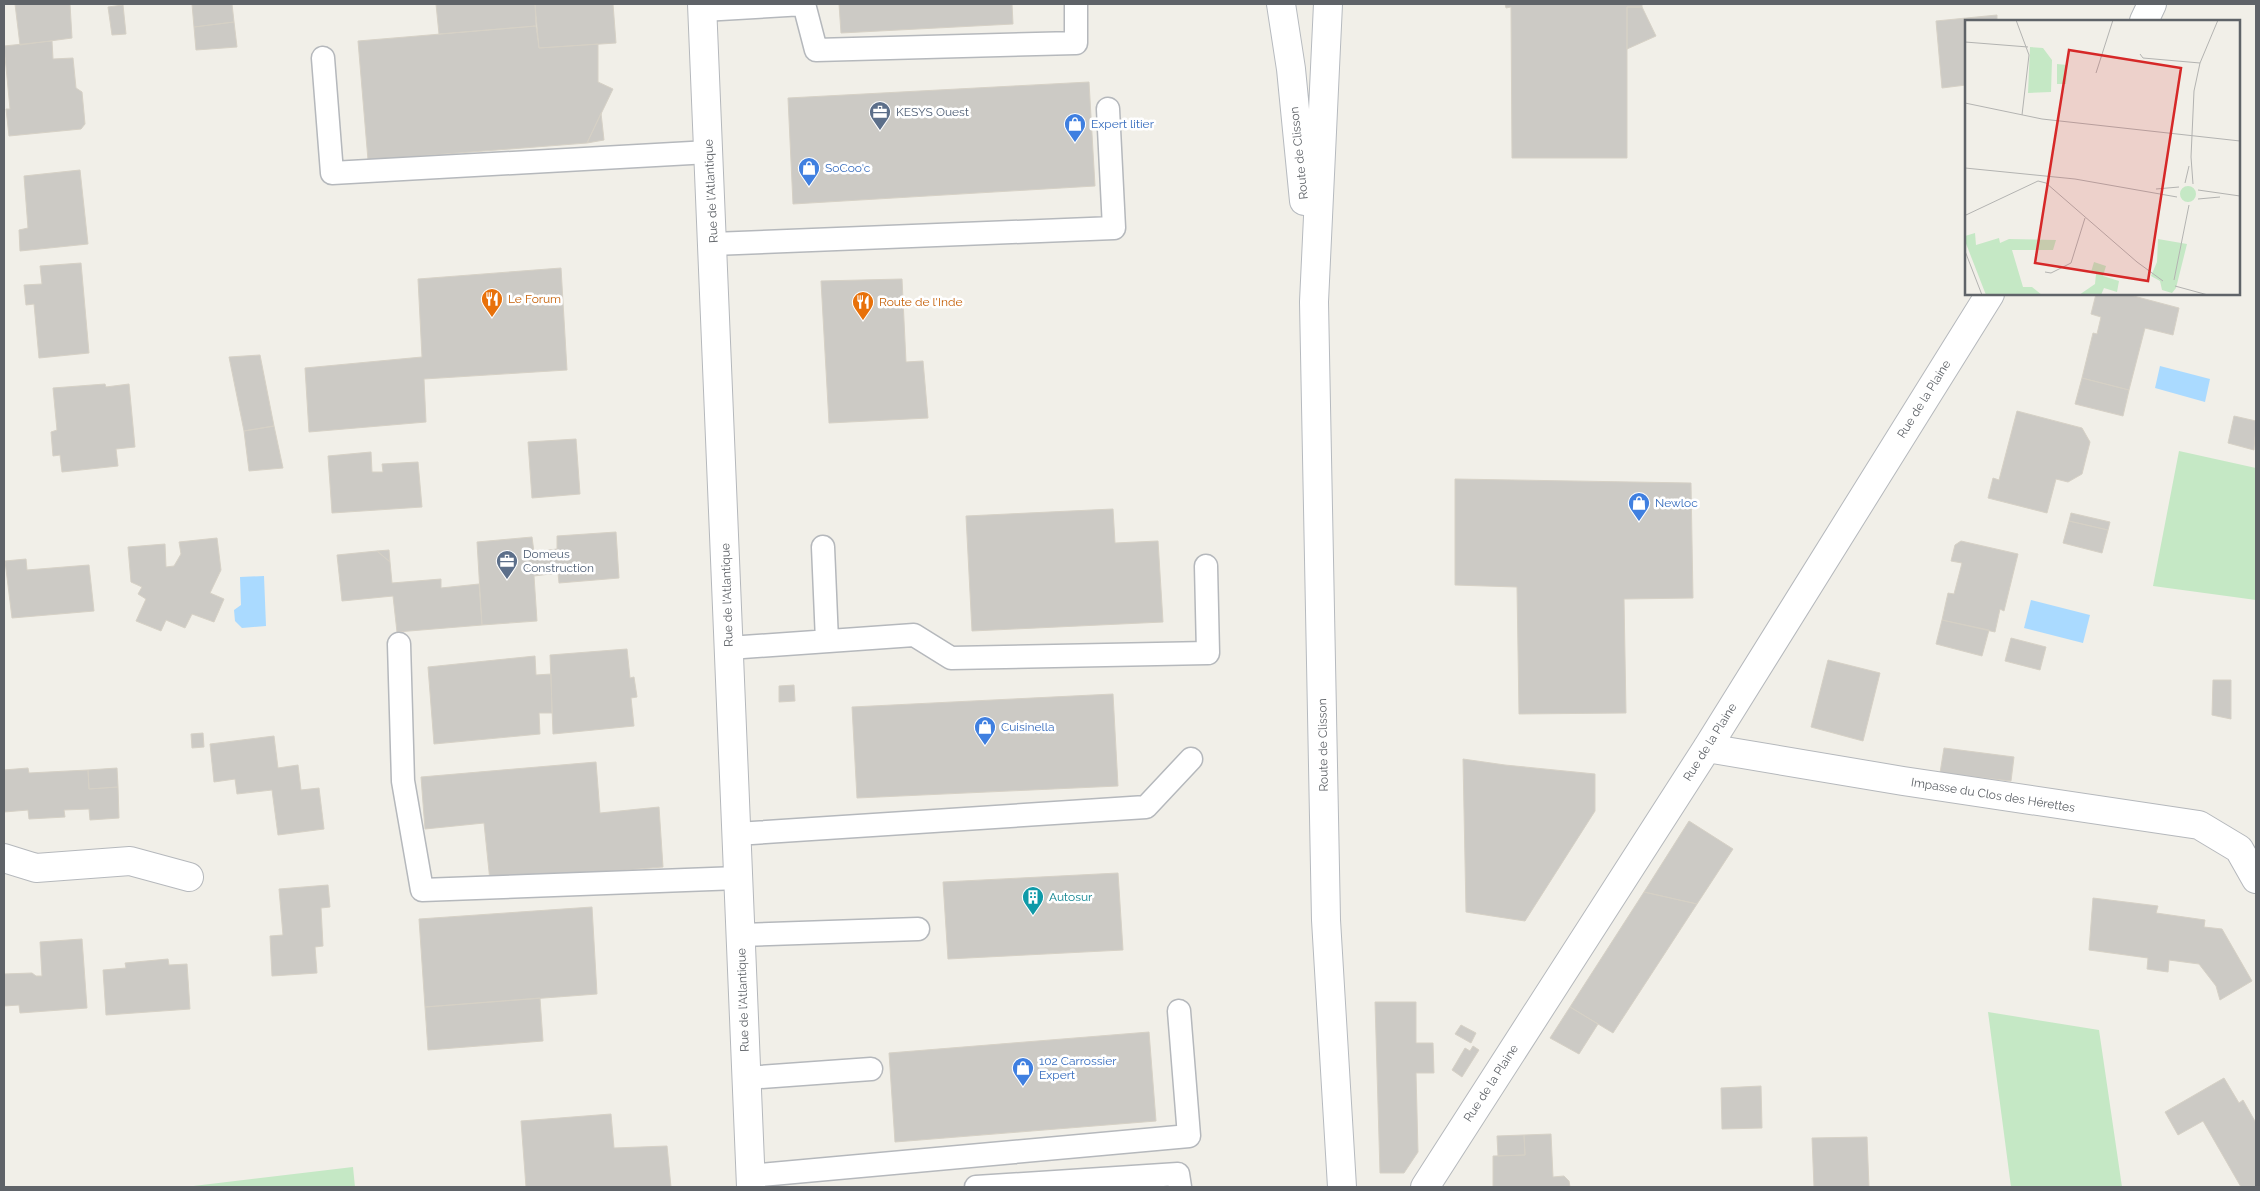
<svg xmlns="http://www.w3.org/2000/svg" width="2260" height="1191" font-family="Raleway,sans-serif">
  <rect width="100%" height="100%" fill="#f1efe8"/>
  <path fill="#c5e8c5" d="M2179,451l77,17v132l-103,-14z
    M1988,1012l111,18 23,157h-111z
    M353,1167l2,20h-170z"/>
  <path fill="#aadaff" d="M2160,366l50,13 -5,23 -50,-14z
    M264,576l2,50 -24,2 -7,-7 -1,-11 7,-5 -1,-28z
    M2031,600l59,15 -7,28 -59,-15z"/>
  <path fill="#cccac5" stroke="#d6d1c6" d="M15,4h55l2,34 -52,7z
    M192,4h40l2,18 -40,5z
    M436,4h99l1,22 -97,8z
    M535,4h78l3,39 -77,5z
    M839,4h173l1,20 -172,9z
    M1505,4h137v3h-15v151h-115l-1,-151 -5,1z
    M123,5l3,29 -14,1 -4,-28z
    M1627,7h15l14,29 -29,13z
    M1997,15v6h-31v64l-24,3 -6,-67z
    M234,22l3,25 -41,3 -2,-23z
    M536,26l3,22 59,-4v38l15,7 -26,54 -219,17 -10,-119z
    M52,41l1,18 20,-1 3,30 6,4 3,32 -4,5 -72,7 -3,-27h4l-6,-63z
    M1089,82l6,104 -302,18 -5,-106z
    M601,113l3,27 -17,3z
    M80,170l8,74 -68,7 -1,-21 9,-2 -4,-52z
    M81,263l8,90 -50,5 -5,-54 -8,1 -2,-20 18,-1 -2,-18z
    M561,268l6,102 -143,9 2,43 -117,10 -4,-64 117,-11 -4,-78z
    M902,279l4,83 17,-1 5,57 -99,5 -8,-142z
    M2096,294h30l53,14 -6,27 -28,-7 -16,62 -47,-12 11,-45 4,1 4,-17 -10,-3z
    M260,355l14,71 -30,5 -15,-74z
    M2082,378l47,12 -6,26 -48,-12z
    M105,384l1,3 23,-3 6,63 -19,2 2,17 -56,6 -2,-17 -7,1 -2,-24 6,-2 -4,-42z
    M2017,411l65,17 8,14 -8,32 -14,8 -12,-3 -9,34 -59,-15 5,-20 6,2z
    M2234,416l22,5 -2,29 -26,-7z
    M274,426l9,42 -34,3 -5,-40z
    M576,439l4,55 -48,4 -4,-56z
    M371,452l1,20h11l-1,-8 36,-2 4,45 -90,6 -4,-57z
    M1455,479l236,4 2,115 -69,1 2,114 -107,1 -2,-127 -62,-2z
    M1113,509l2,34 43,-2 5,81 -191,9 -6,-115z
    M2071,513l39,9 -2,8 -39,-9z
    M2069,521l39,9 -6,23 -39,-10z
    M616,532l3,46 -60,5 -1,-10 -24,3 3,45 -55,4 -5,-83 55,-5 2,15 23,-3v-13z
    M217,538l4,32 -11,23 14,6 -10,23 -22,-8 -7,14 -19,-8 -5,11 -25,-10 10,-22 -8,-5 4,-7 -11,-5 -3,-35 37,-3 1,23 8,-1 7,-12 -2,-12z
    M1961,541l57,13 -14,57 -4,-2 -5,23 -53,-12 6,-27 6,1 8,-31 -11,-2 4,-16z
    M389,550l1,12 -13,-11z
    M377,551l13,11 2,21 49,-4v9l38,-4 3,41 -85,7 -4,-36 -51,5 -5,-46z
    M26,559l1,11 62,-5 5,46 -82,7 -7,-57z
    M1942,620l47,10 -7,26 -46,-12z
    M2011,638l35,9 -6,23 -35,-9z
    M627,649l3,29 4,-1 3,20 -6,1 3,28 -81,8 -3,-79z
    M535,656l1,19 15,-1 1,39h-13l1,21 -106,10 -6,-77z
    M1828,660l52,13 -17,68 -52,-14z
    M2213,680h18v39l-19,-4z
    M794,685l1,16 -16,1v-16z
    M1113,694l5,92 -261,12 -5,-91z
    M203,733l1,14 -12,1 -1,-14z
    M274,736l4,32 20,-3 3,25 18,-2 5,41 -46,6 -6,-45 -35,4 -2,-15 -21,3 -4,-38z
    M1944,748l70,9 -3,24 -71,-8z
    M1463,759l42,6 90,9v37l-70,110 -59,-9z
    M596,762l4,51 59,-6 4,60 -173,14 -6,-58 -59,6 -4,-52z
    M28,768l1,5 59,-3 1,19 29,-2 1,31 -29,2 -1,-11 -25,1 1,7 -36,2 -1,-9 -24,2v-42z
    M117,768l1,19 -29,2 -1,-19z
    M1689,821l44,28 -36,55 -53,-12z
    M1118,873l5,77 -175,9 -5,-77z
    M328,885l2,22 -9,1 2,38 -8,1 2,26 -45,3 -2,-40 13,-1 -4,-46z
    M1644,892l53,12 -84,129 -43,-26z
    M2093,898l65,8 -2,7 49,7 -1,7 18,2 30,52 -32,19 -4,-14 -17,-22 -30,-4 -1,12 -21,-3 1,-11 -59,-8z
    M592,907l5,87 -172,13 -6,-88z
    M82,939l5,69 -67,5 -1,-8 -15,1v-32l28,-1 4,3h6l-2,-34z
    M168,959l1,6 18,-1 3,45 -84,6 -3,-45 23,-2 -1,-5z
    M540,998l3,43 -115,9 -3,-43z
    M1375,1002h41v41h17l1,30h-18l2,79 -14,21h-24z
    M1570,1007l28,17 -19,30 -29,-16z
    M1461,1025l15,8 -5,10 -16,-9z
    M1149,1032l7,89 -261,21 -6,-89z
    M1473,1046l6,4 -17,27 -10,-7 13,-22 5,3z
    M2224,1078l15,25 4,-3 13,23v64h-15l-38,-66 -25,14 -13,-23z
    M1761,1086l1,42 -40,1 -1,-41z
    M611,1114l3,34 53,-2 4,41h-145l-5,-66z
    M1551,1134l2,43 11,-1 5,5 1,6h-77v-31l32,-1 -1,-20z
    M1524,1135l1,20 -27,1 -1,-20z
    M1867,1137l2,50h-55l-2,-49z"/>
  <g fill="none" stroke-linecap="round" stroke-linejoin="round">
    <g stroke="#b5b8bc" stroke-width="25">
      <path id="service" d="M804,4l12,46 260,-7v-39
        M703,10l101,-6
        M323,58l9,115 377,-21
        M713,244l401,-16 -6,-119
        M823,547l4,94
        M399,644l4,137 19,109 316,-12
        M729,648l185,-13 37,23 257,-5 -2,-87
        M736,834l410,-27 45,-48
        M741,935l177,-6
        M746,1078l125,-9
        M750,1176l439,-40 -10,-125
        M976,1187l202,-13 2,13"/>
    </g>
    <g stroke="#b5b8bc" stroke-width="30">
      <path id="minor" d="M702,4l49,1183
        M2144,21l8,-17
        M1707,748l196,33 296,44 40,24 17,30
        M4,858l32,10 94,-7 59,16
        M1425,1187l282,-439 283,-454"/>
    </g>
    <g stroke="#b6babf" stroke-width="30">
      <path id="secondary" d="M1281,4l10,65 13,132
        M1328,4l-14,298 12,618 16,267"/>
    </g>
    <use href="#service" stroke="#fff" stroke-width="22"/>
    <use href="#minor" stroke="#fff" stroke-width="28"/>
    <use href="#secondary" stroke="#fff" stroke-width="28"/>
  </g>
  <defs>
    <g id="office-pin" transform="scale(1.125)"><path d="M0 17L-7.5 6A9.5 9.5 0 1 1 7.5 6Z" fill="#5c6f8a" stroke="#fff"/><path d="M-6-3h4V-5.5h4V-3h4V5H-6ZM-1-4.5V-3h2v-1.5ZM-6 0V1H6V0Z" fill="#fff"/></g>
    <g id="shop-pin" transform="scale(1.125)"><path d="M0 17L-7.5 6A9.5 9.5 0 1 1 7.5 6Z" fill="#3f7fe0" stroke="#fff"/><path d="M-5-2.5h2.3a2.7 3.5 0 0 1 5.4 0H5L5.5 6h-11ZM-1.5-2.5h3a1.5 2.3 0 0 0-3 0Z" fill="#fff"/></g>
    <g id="restaurant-pin" transform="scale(1.125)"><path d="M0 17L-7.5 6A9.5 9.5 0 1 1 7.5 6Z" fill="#e8710a" stroke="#fff"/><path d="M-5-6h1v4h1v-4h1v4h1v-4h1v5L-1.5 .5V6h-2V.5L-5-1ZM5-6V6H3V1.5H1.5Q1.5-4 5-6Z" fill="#fff"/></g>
    <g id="building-pin" transform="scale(1.125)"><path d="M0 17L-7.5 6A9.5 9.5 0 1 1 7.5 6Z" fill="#0f9aa8" stroke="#fff"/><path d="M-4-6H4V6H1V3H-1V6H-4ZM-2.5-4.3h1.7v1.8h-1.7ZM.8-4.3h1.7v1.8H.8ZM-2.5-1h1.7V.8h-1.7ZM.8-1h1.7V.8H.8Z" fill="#fff"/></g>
  </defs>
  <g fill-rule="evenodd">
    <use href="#office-pin" x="880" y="112"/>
    <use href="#shop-pin" x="1075" y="124"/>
    <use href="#shop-pin" x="809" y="168"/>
    <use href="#restaurant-pin" x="492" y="299"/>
    <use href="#restaurant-pin" x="863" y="302"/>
    <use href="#shop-pin" x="1639" y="503"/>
    <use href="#office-pin" x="507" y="561"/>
    <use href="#shop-pin" x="985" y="727"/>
    <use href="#building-pin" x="1033" y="897"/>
    <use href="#shop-pin" x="1023" y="1068"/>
  </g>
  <g text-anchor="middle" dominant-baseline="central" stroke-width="5" stroke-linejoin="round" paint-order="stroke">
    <g font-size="12" fill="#4e5e75" stroke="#fff" text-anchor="start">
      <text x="896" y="112">KESYS Ouest</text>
      <text x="523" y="554">Domeus<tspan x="523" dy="14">Construction</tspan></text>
    </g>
    <g font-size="12" fill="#366cbe" stroke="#fff" text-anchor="start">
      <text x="1091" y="124">Expert litier</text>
      <text x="825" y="168">SoCoo'c</text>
      <text x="1655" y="503">Newloc</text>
      <text x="1001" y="727">Cuisinella</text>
      <text x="1039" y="1061">102 Carrossier<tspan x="1039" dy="14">Expert</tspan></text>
    </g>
    <g font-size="12" fill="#5f6368" stroke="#fff">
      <text transform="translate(1299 153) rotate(-96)">Route de Clisson</text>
      <text transform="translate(711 191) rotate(-93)">Rue de l'Atlantique</text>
      <text transform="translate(1924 399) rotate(-58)">Rue de la Plaine</text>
      <text transform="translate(727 595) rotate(-92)">Rue de l'Atlantique</text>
      <text transform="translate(1710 742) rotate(-58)">Rue de la Plaine</text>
      <text transform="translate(1323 745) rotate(-91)">Route de Clisson</text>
      <text transform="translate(1993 795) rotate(9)">Impasse du Clos des Hérettes</text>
      <text transform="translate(743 1000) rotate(-92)">Rue de l'Atlantique</text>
      <text transform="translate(1491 1083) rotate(-57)">Rue de la Plaine</text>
    </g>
    <g font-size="12" fill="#c56008" stroke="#fff" text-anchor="start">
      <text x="508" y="299">Le Forum</text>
      <text x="879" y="302">Route de l'Inde</text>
    </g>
    <g font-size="12" fill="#0d838f" stroke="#fff" text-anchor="start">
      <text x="1049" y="897">Autosur</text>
    </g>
  </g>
  <g transform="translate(1965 20)">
    <rect width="275" height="275" fill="#f1efe8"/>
    <path d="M65,27l13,1 9,12 -1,32 -23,1zM92,44l10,1 -1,19h-9zM215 174a8 8 0 1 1 16 0a8 8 0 1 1-16 0ZM10,213l1,12 23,-7 1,5 9,-4 47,1 -3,10h-41l11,37h9l10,8h-56l-21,-54v-5zM193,219l29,5 -11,44 -4,5 -10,-3 -2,-9 -9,-5 6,-14zM129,242l12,4 -3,10 16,5 -2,11 -13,-4 -3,7h-22l16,-11 1,-10 -5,-2z" fill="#c5e8c5"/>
    <path fill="none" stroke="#b3b3b1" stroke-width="1" d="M51,0l13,35 -7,60M0,22l63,5M175,34l3,4 57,5M131,53l17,-53M0,83l77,16 198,22M0,148l110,11 102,18M220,163l4,-17M228,164l-2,-27 3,-66 6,-28 18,-43M191,169l23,-2M233,170l42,6M233,179l22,-2M1,195l72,-34 8,2 91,79 26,19M0,231l17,44M80,252l6,1 20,-10 14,-45M209,260l15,-75M210,266l33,9"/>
    <path fill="#d62828" fill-opacity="0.15" stroke="#d62828" stroke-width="2.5" d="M104,30l112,18 -33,213 -113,-18z"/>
    <rect width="275" height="275" fill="none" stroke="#5f6368" stroke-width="2.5"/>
  </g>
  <rect width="2260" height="1191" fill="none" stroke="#5f6368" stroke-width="10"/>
</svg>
